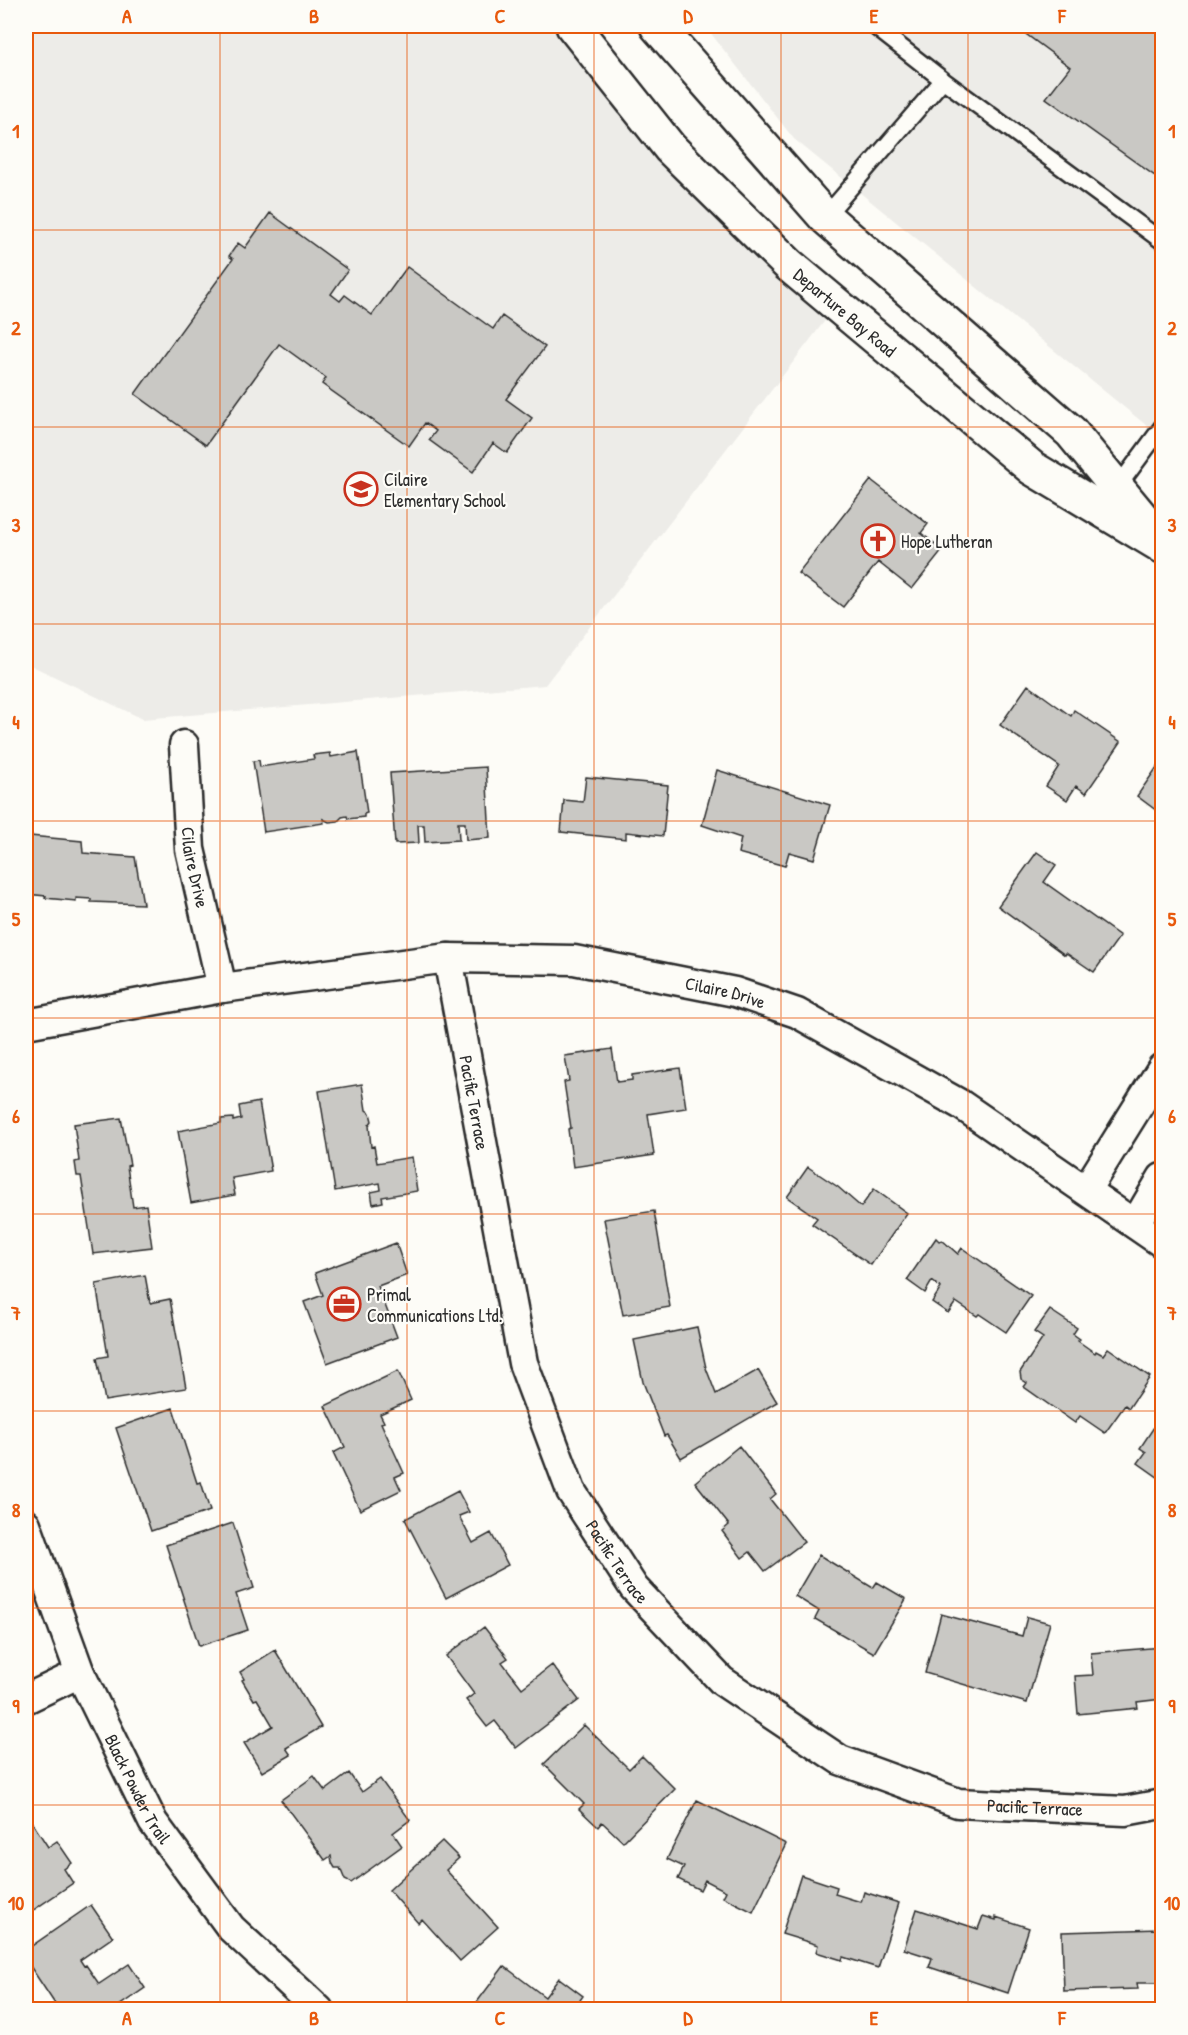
<svg xmlns="http://www.w3.org/2000/svg" width="1188" height="2035" font-family="'Patrick Hand',sans-serif">
  <rect width="100%" height="100%" fill="#fdfcf7"/>
  <filter id="ink" filterUnits="userSpaceOnUse"><feTurbulence type="fractalNoise" baseFrequency=".0167" numOctaves="2"/><feDisplacementMap in="SourceGraphic" scale="12" xChannelSelector="R" yChannelSelector="G"/><feConvolveMatrix kernelMatrix="1 2 1 2 8 2 1 2 1" color-interpolation-filters="sRGB"/></filter>
  <g filter="url(#ink)">
    <path fill="#edece8" d="M26,26h532l272,288 -285,371 -402,34 -117,-56z
      M705,26h457v412l-368,-299z"/>
    <path fill="#c9c8c4" stroke="#2b2b2b" stroke-width="1.5" d="M1015,26h147v155l-116,-83 24,-31z
      M270,213l78,57 -17,24 9,7 5,-6 27,20 35,-48 86,62 9,-13 43,31 -39,52 26,19 -25,35 -14,-10 -20,29 -44,-32 7,-9 -11,-8 -16,23 -87,-62 4,-6 -47,-34 -73,101 -71,-51 98,-135 -4,-3 9,-13 7,5z
      M871,480l57,44 -7,9 22,17 -31,39 -34,-27 -35,45 -45,-34z
      M1028,685l43,31 3,-6 47,32 -35,51 -10,-7 -9,14 -21,-14 13,-20 -59,-41z
      M358,752l9,61 -3,1v3l-16,2 -1,-3 -5,1 -4,4 -9,1 -6,-3 1,4 -60,9 -11,-71 6,-1 1,7 54,-8 -1,-4 17,-2 1,4z
      M1162,760v59l-3,-3 2,-2 -24,-18z
      M486,767l4,71 -24,2 -1,-17h-7l1,17 -34,2 -1,-17h-6l1,18 -24,1 -5,-71z
      M717,770l113,35 -16,54 -25,-7 -4,14 -47,-13 3,-15 -39,-13z
      M586,777l82,8 -5,51 -37,-4v7l-65,-7 3,-32 19,2z
      M30,836l52,5 1,12 52,4 8,47 -52,-2v-3l-15,-1v3l-31,-3 1,-2 -20,-2v-27h2z
      M1037,852l19,13 -12,17 76,54 -26,36 -28,-19 -1,2 -67,-49z
      M612,1049l5,33 15,-2v-5l48,-7 6,40 -38,6 6,41 -81,12 -5,-38 3,-1 -7,-46 5,-1 -4,-25z
      M362,1084l4,26 4,3 2,8 -3,4 2,22 3,-1 3,17 35,-6 5,34 -35,6 1,5 -10,2 -2,-12 10,-2 -1,-7 -45,8 -16,-100z
      M259,1102l12,69 -39,7 3,17 -44,8 -13,-72 43,-8v-4l12,-1v3l8,-2 -2,-13z
      M121,1118l9,47 -3,1 6,41 13,-2 6,42 -59,7 -12,-78h-4l-2,-14 4,-1 -5,-37z
      M808,1167l30,20 23,20 13,-18 33,24 -36,52 -59,-41 5,-6 -30,-21z
      M654,1211l16,96 -47,8 -19,-96z
      M936,1238l3,3 3,-1 16,14 4,-6 69,48 -25,36 -27,-18 -2,2 -21,-14 -8,11 -16,-11 9,-14 -9,-7 -7,12 -18,-13z
      M396,1243l11,32 -29,11 19,51 -70,26 -23,-61 19,-7 -8,-22z
      M145,1275l5,28 20,-4 16,89 -81,13 -8,-43 11,-2 -12,-72z
      M1050,1310l27,18 -4,6 7,5 -2,2 17,12 1,-2 7,4 5,-7 42,29 -21,31 -4,-3 -20,28 -25,-17 -5,7 -51,-36 3,-4 -6,-4 -1,-7 23,-34 -9,-6z
      M697,1327l9,41 10,26 42,-24 19,32 -96,56 -14,-23 -3,1 -21,-54 -9,-42z
      M398,1371l13,29 -31,14 4,8 -3,1 23,50 -9,4 6,13 -41,20 -27,-57 12,-6 -20,-41z
      M173,1408l24,75 4,-1 9,29 -59,20 -35,-103z
      M1162,1415v65l-24,-17 8,-11 -6,-4z
      M739,1446l37,48 -6,5 34,43 -39,29 -15,-19 -8,6 -20,-27 7,-6 -34,-43z
      M458,1491l11,21 -10,4 14,27 18,-10 17,32 -62,33 -41,-79z
      M233,1523l21,65 -18,6 12,36 -49,16 -33,-101z
      M819,1555l54,33 4,-6 29,17 -32,54 -59,-34 4,-8 -24,-15z
      M941,1614l81,22 5,-19 23,6 -23,80 -102,-30z
      M484,1627l24,31 -6,4 20,26 30,-23 27,35 -63,48 -21,-27 -8,6 -21,-27 8,-6 -28,-38z
      M1162,1647v52l-25,3 1,6 -60,6 -3,-38 18,-1 -2,-22z
      M275,1650l46,77 -35,21 5,7 -29,17 -18,-29 29,-17 -16,-27 -3,1 -12,-20 2,-1 -4,-7z
      M584,1725l45,44 13,-13 33,33 -52,53 -21,-20 -4,5 -19,-18 5,-5 -40,-40z
      M349,1773l13,19 18,-13 30,41 -17,13 9,13 -51,37 -6,-3 -5,-12h-5l-3,-5 -1,-7 -6,4 -44,-60 33,-24 11,15z
      M697,1800l89,44 -33,68 -30,-15 3,-6 -21,-11 -5,10 -22,-11 6,-12 -17,-8z
      M26,1813l22,34 9,-6 15,22 -8,6 9,14 -47,32z
      M442,1841l17,17 -13,12 52,57 -38,34 -38,-42 -4,4 -29,-33z
      M801,1875l36,12 -2,7 26,8 3,-10 35,11 -21,65 -35,-11 -1,3 -26,-8 2,-7 -36,-11z
      M91,1905l22,32 -33,23 4,6 2,-1 13,19 30,-20 16,24 -29,20 1,2h-58l-33,-50v-10z
      M917,1909l61,20 5,-13 13,4v-3l33,11 -21,65 -79,-26 3,-9 -28,-9z
      M1160,1929l2,54h-25l1,6 -74,2 -2,-59z
      M504,1966l41,31 14,-19 24,18 -10,14h-85l-11,-8z"/>
    <g fill="none" stroke-linecap="round" stroke-linejoin="round">
      <g stroke="#2b2b2b" stroke-width="20">
        <path id="service" d="M943,80l219,161
          M825,217l118,-137 -69,-54
          M1117,488l45,-61"/>
      </g>
      <g stroke="#2b2b2b" stroke-width="33">
        <g id="minor">
          <path id="s1" d="M184,745l6,104 32,139"/>
          <path id="s2" d="M448,958l75,405 48,128 63,97 88,93 118,79 118,43 167,8 37,-7"/>
          <path id="s3" d="M26,1024l196,-36 226,-30 126,2 161,32 62,21 163,91 202,139"/>
          <path d="M1086,1190l76,-122"/>
          <path d="M1135,1224l27,-46"/>
          <path id="s4" d="M26,1524l54,149 73,149 78,106 88,82"/>
          <path d="M26,1699l54,-26"/>
        </g>
      </g>
      <g stroke="#2b2b2b" stroke-width="38">
        <g id="secondary">
          <path id="s5" d="M573,26l97,122 119,117 243,203 130,78"/>
          <path d="M657,26l168,191 246,215 81,98"/>
        </g>
      </g>
      <use href="#service" stroke="#fdfcf7" stroke-width="15"/>
      <use href="#minor" stroke="#fdfcf7" stroke-width="28"/>
      <use href="#secondary" stroke="#fdfcf7" stroke-width="33"/>
    </g>
  </g>
  <path fill="none" stroke="#e8590c" stroke-width="1.5" stroke-opacity="0.55" d="M220,26v1984M407,26v1984M594,26v1984M781,26v1984M968,26v1984M26,230h1136M26,427h1136M26,624h1136M26,821h1136M26,1018h1136M26,1214h1136M26,1411h1136M26,1608h1136M26,1805h1136"/>
  <defs>
    <g id="school-ring" transform="scale(1.725)"><circle r="9.5" fill="#fdfcf7" stroke="#c8321e" stroke-width="1.5"/><path d="M0-5L7-2L0 1L-7-2ZM-4 1L0 2.5L4 1V4Q0 6-4 4Z" fill="#c8321e"/></g>
    <g id="church-ring" transform="scale(1.725)"><circle r="9.5" fill="#fdfcf7" stroke="#c8321e" stroke-width="1.5"/><path d="M-1.2-6h2.4v3.5h3.3v2.4h-3.3V6h-2.4V-.1h-3.3v-2.4h3.3Z" fill="#c8321e"/></g>
    <g id="office-ring" transform="scale(1.725)"><circle r="9.5" fill="#fdfcf7" stroke="#c8321e" stroke-width="1.5"/><path d="M-6-3h4V-5.5h4V-3h4V5H-6ZM-1-4.5V-3h2v-1.5ZM-6 0V1H6V0Z" fill="#c8321e"/></g>
  </defs>
  <g fill-rule="evenodd">
    <use href="#school-ring" x="361" y="489"/>
    <use href="#church-ring" x="878" y="541"/>
    <use href="#office-ring" x="344" y="1304"/>
  </g>
  <g text-anchor="middle" dominant-baseline="central" stroke-width="4.5" stroke-linejoin="round" paint-order="stroke">
    <g font-size="18" fill="#2b2b2b" stroke="#fdfcf7">
      <text stroke="none"><textPath href="#s5" startOffset="396">Departure Bay Road</textPath></text>
      <text stroke="none"><textPath href="#s1" startOffset="123">Cilaire Drive</textPath></text>
      <text stroke="none"><textPath href="#s3" startOffset="708">Cilaire Drive</textPath></text>
      <text stroke="none"><textPath href="#s2" startOffset="147">Pacific Terrace</textPath></text>
      <text stroke="none"><textPath href="#s2" startOffset="633">Pacific Terrace</textPath></text>
      <text stroke="none"><textPath href="#s4" startOffset="288">Black Powder Trail</textPath></text>
      <text stroke="none"><textPath href="#s2" startOffset="1137">Pacific Terrace</textPath></text>
    </g>
    <g font-size="18" fill="#2b2b2b" stroke="#fdfcf7" text-anchor="start">
      <text x="384" y="479">Cilaire<tspan x="384" dy="21">Elementary School</tspan></text>
      <text x="901" y="541">Hope Lutheran</text>
      <text x="367" y="1294">Primal<tspan x="367" dy="21">Communications Ltd.</tspan></text>
    </g>
  </g>
  <rect width="1188" height="2035" fill="none" stroke="#fdfcf7" stroke-width="66"/>
  <rect x="33" y="33" width="1122" height="1969" fill="none" stroke="#e8590c" stroke-width="2"/>
  <g font-size="20" text-anchor="middle" font-weight="bold" fill="#e8590c">
    <text x="127" y="23">A</text>
    <text x="314" y="23">B</text>
    <text x="500" y="23">C</text>
    <text x="688" y="23">D</text>
    <text x="874" y="23">E</text>
    <text x="1062" y="23">F</text>
    <text x="16" y="138">1</text>
    <text x="1172" y="138">1</text>
    <text x="16" y="335">2</text>
    <text x="1172" y="335">2</text>
    <text x="16" y="532">3</text>
    <text x="1172" y="532">3</text>
    <text x="16" y="729">4</text>
    <text x="1172" y="729">4</text>
    <text x="16" y="926">5</text>
    <text x="1172" y="926">5</text>
    <text x="16" y="1123">6</text>
    <text x="1172" y="1123">6</text>
    <text x="16" y="1320">7</text>
    <text x="1172" y="1320">7</text>
    <text x="16" y="1517">8</text>
    <text x="1172" y="1517">8</text>
    <text x="16" y="1713">9</text>
    <text x="1172" y="1713">9</text>
    <text x="16" y="1910">10</text>
    <text x="1172" y="1910">10</text>
    <text x="127" y="2025">A</text>
    <text x="314" y="2025">B</text>
    <text x="500" y="2025">C</text>
    <text x="688" y="2025">D</text>
    <text x="874" y="2025">E</text>
    <text x="1062" y="2025">F</text>
  </g>
</svg>
